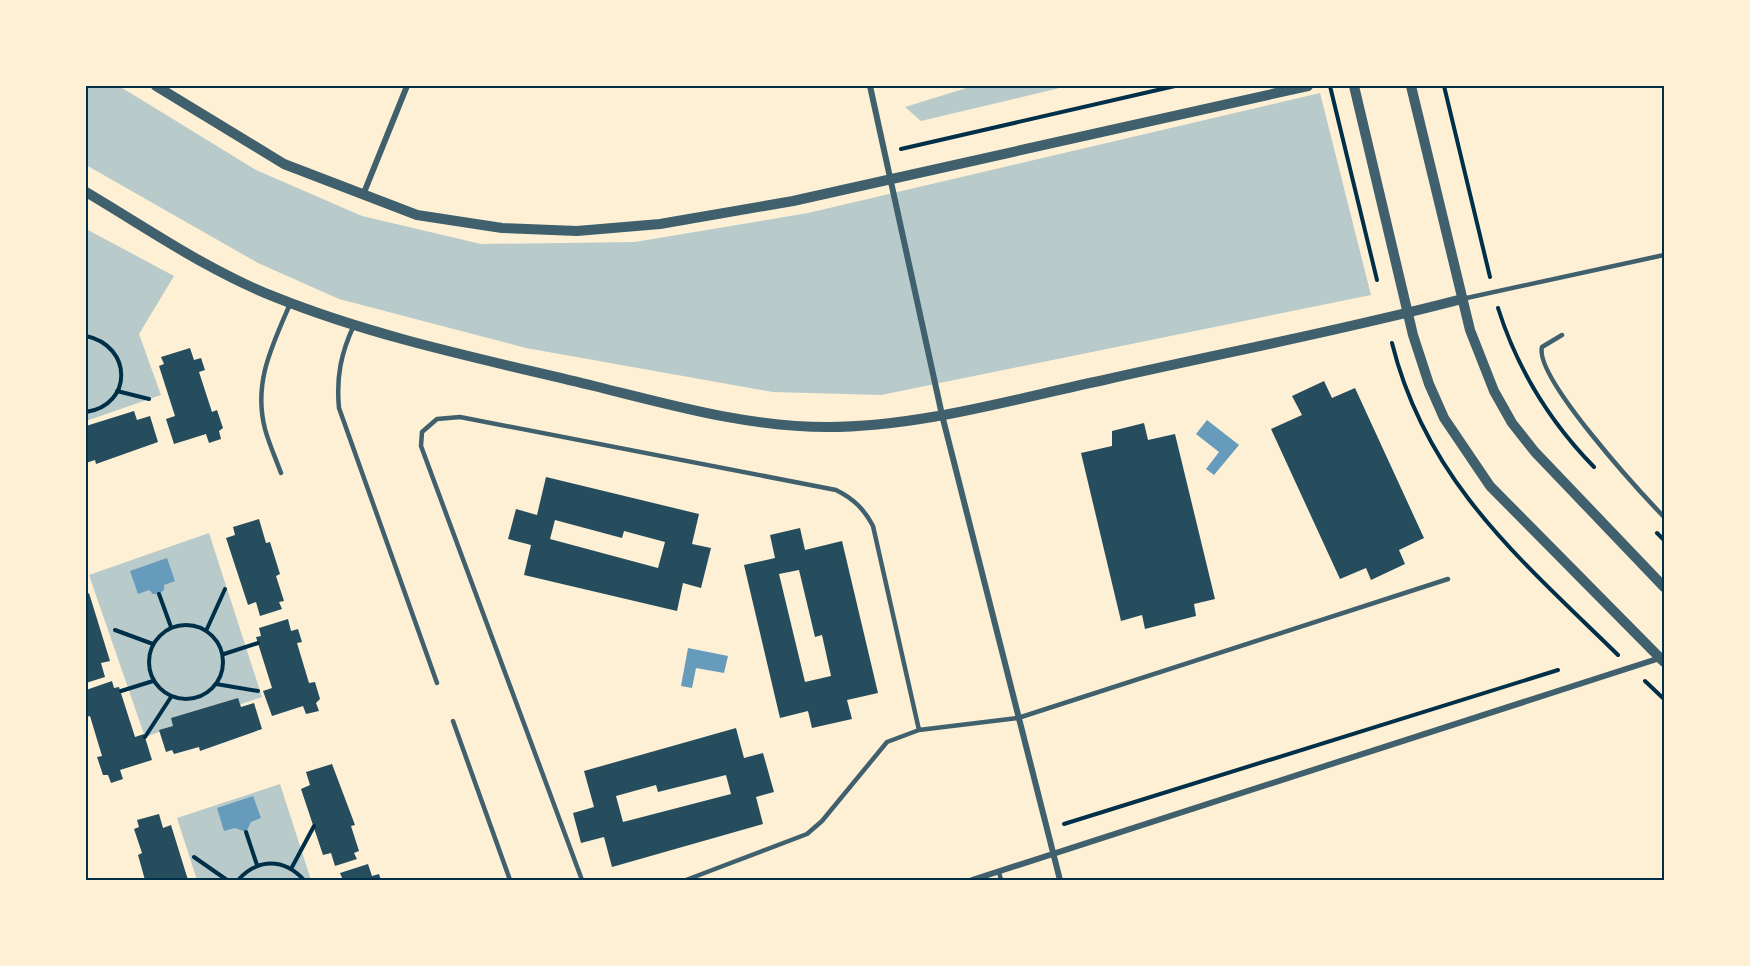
<svg xmlns="http://www.w3.org/2000/svg" width="1750" height="966" font-family="'Crimson Pro',serif">
  <rect width="100%" height="100%" fill="#fdf0d5"/>
  <path fill="#b9caca" d="M86,86h33l137,84 106,46 119,28 154,-2 173,-29 512,-120 51,202 -490,100 -108,-3 -247,-44 -187,-49 -81,-36 -172,-98z
    M973,86h95l-147,35 -16,-14z
    M86,229l88,47 -35,58 22,61 -75,26z
    M209,533l53,164 -117,40 -56,-162z
    M280,784l31,96h-114l-20,-62z"/>
  <path fill="#669bbc" d="M1207,420l32,25 -25,30 -8,-6 13,-17 -23,-18z
    M167,558l8,23 -11,4v5l-5,4h-6l-4,-4 -11,4 -8,-23z
    M688,648l40,8 -4,17 -28,-5 -4,20 -11,-2z
    M253,796l8,22 -10,4 -5,10 -11,-4 -11,3 -7,-23z"/>
  <path fill="#264d5e" fill-rule="evenodd" d="M190,348l4,12 7,-2 4,12 -6,2 13,40 5,-2 6,18 -4,3 2,8 -12,4 -3,-9 -32,10 -8,-25 9,-3 -16,-50 5,-2 -3,-7z
    M1324,381l8,17 23,-10 69,150 -25,12 6,14 -34,16 -5,-12 -26,11 -69,-150 31,-14 -10,-19z
    M134,411l3,9 13,-4 8,26 -62,22 -1,-4 -9,3v-37z
    M1144,423l4,17 27,-6 40,165 -21,5 2,12 -51,13 -3,-14 -21,6 -40,-168 31,-7v-15z
    M546,477l153,37 -7,30 19,4 -10,40 -18,-5 -6,28 -153,-36 7,-30 -23,-6 8,-30 21,6zM555,520l67,18 2,-7 41,11 -7,26 -108,-29z
    M259,519l7,24 4,-1 10,32 -4,2 8,25 -5,1 3,7 -22,7 -4,-14 -8,3 -22,-67 9,-3 -2,-8z
    M800,528l5,22 37,-9 36,152 -31,7 5,19 -40,9 -4,-17 -28,7 -36,-153 31,-7 -5,-23zM799,570l16,67 7,-2 9,41 -26,6 -26,-108z
    M89,593l21,68 -9,2 4,14 -19,6v-88z
    M288,619l3,12 7,-2 4,13 -5,1 12,40 6,-1 5,17 -4,4 3,8 -13,3 -3,-8 -31,10 -9,-25 9,-3 -16,-51 5,-1 -2,-8z
    M112,681l2,7 5,-1 16,50 9,-3 8,26 -32,10 3,9 -12,4 -3,-8h-5l-6,-18 5,-1 -12,-40 -4,1v-27z
    M238,698l3,9 13,-4 8,26 -62,22 -1,-4 -25,7 -2,-4 -6,2 -7,-22 14,-4 -2,-8z
    M736,728l8,30 19,-5 11,39 -18,5 7,27 -151,43 -8,-30 -23,6 -8,-30 21,-6 -10,-36zM726,775l5,19 -108,28 -7,-26 40,-11 2,7z
    M332,764l23,61 -4,1 8,25 -5,2 3,6 -22,7 -4,-13 -8,2 -22,-66 9,-4 -4,-13z
    M159,814l4,14 8,-3 17,55h-43l-7,-25 4,-2 -8,-24 5,-2 -2,-7z
    M368,864l4,12 7,-2 2,6h-38l-3,-7z"/>
  <g fill="none" stroke-linecap="round" stroke-linejoin="round">
    <path stroke="#003049" stroke-width="4" d="M1330,86l47,194
      M1444,86l46,191
      M901,149l274,-63
      M1498,308c19,60 52,114 96,159
      M86,336c47,10 47,69 0,76
      M1392,343c34,138 129,217 226,312
      M117,391l32,8
      M1657,533l7,7
      M159,594l12,33
      M149 662a37 37 0 1 1 74 0a37 37 0 1 1-74 0Z
      M115,630l38,14
      M206,631l19,-42
      M224,654l34,-11
      M1645,681l19,18
      M216,684l42,7
      M121,691l32,-10
      M145,737l26,-40
      M1064,824l494,-154
      M246,832l11,33
      M194,857l33,23
      M291,869l23,-43
      M238,880c20,-22 46,-22 66,0"/>
    <path stroke="#3f606c" stroke-width="4.5" d="M1462,299l202,-44
      M354,325c-13,28 -18,52 -15,83l98,275
      M1562,335l-20,12c-8,30 99,146 122,170
      M281,473c-5,-14 -12,-29 -16,-44 -12,-46 7,-83 25,-125
      M453,721l57,159
      M999,872l2,8
      M582,880l-161,-434 1,-14 15,-13 23,-2 376,73c18,9 28,19 37,36l46,204
      M686,880l121,-46 15,-13 65,-79 32,-12 99,-12 430,-139"/>
    <path stroke="#3f606c" stroke-width="6" d="M870,86l72,329 118,465
      M363,195l44,-109
      M972,880l688,-222"/>
    <path stroke="#3f606c" stroke-width="10" d="M156,86l128,78 133,51 85,13 75,3 83,-7 133,-23 515,-115
      M1354,86l59,249 16,49 15,34 46,68 174,176
      M1411,86l59,244 24,61 18,32 23,29 129,135
      M86,192c61,36 122,79 189,105 102,41 212,63 319,89 77,19 153,41 233,41 93,0 186,-28 277,-47 119,-27 240,-50 358,-81"/>
  </g>
  <rect width="1750" height="966" fill="none" stroke="#fdf0d5" stroke-width="174"/>
  <rect x="87" y="87" width="1576" height="792" fill="none" stroke="#003049" stroke-width="2"/>
</svg>
